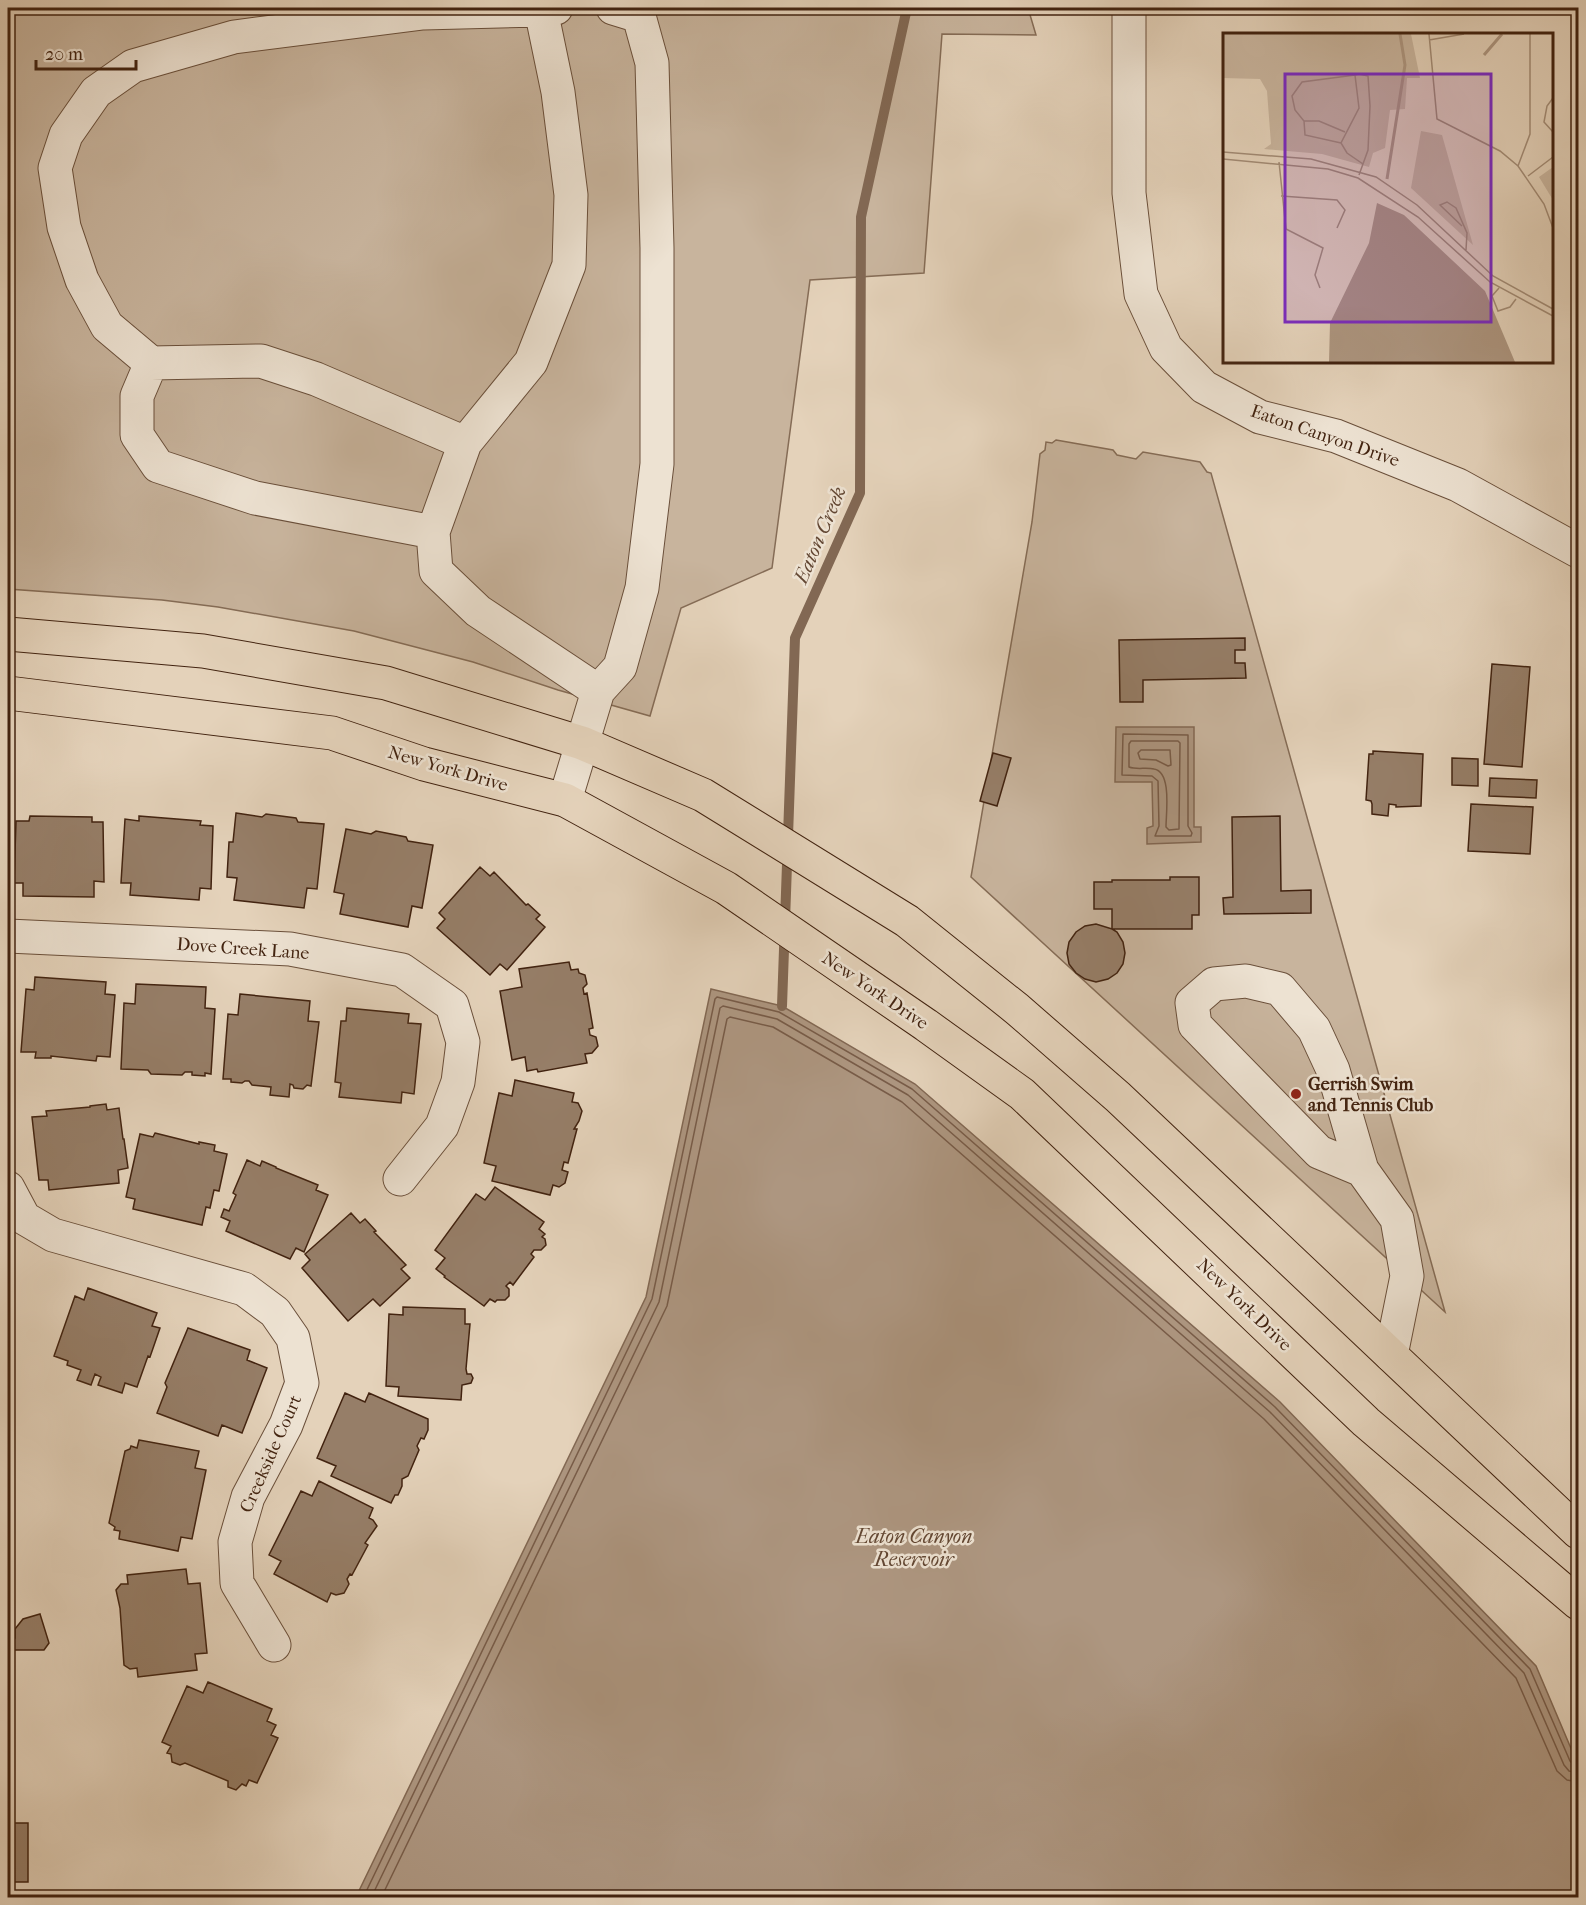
<svg xmlns="http://www.w3.org/2000/svg" width="1586" height="1905" font-family="'IM FELL French Canon',serif">
  <rect width="100%" height="100%" fill="#e4d2ba"/>
  <filter id="stains"><feTurbulence type="fractalNoise" baseFrequency=".00333" numOctaves="4"/><feColorMatrix values="0 0 0 0 .2 0 0 0 0 .09 0 0 0 0 .02 0 0 0 .5 -.17"/></filter>
  <radialGradient id="worn" r=".72"><stop offset=".6" stop-color="#630" stop-opacity="0"/><stop offset="1" stop-color="#630" stop-opacity=".3"/></radialGradient>
  <path fill="#c8b49d" stroke="#856c56" stroke-width="1.5" d="M8,8h1020l8,27 -94,-1 -18,239 -114,7 -38,288 -91,40 -31,108 -92,-26 -85,-28 -119,-31 -136,-24 -56,-7 -154,-11z
    M1056,440l57,10 4,5 19,4 7,-7 57,10 7,10 4,1 234,839 -474,-435 61,-355 8,-68 5,-4 1,-8 6,1z"/>
  <path fill="#ad9680" stroke="#826853" stroke-width="1.5" d="M1116,727h78v100h7v15l-54,2v-16l6,-2 -1,-44h-37z
    M711,989l71,17 133,78 365,318 256,264 42,99v132h-1222l290,-600z"/>
  <g fill="none" stroke-linecap="round" stroke-linejoin="round">
    <path stroke="#785c48" stroke-width="1.5" d="M1123,734l65,1v91l4,7 -1,3h-36l4,-10 -1,-45 -6,-5 -30,-1z
      M1131,741h47l2,2 -1,86 -10,1 -3,-3c0,-14 6,-55 -12,-58 -8,-2 -17,1 -25,-2v-23z
      M1141,750h29l1,15 -3,1 -12,-6 -16,-1 -2,-6z
      M363,1898l289,-599 63,-300 2,-2 62,15 133,77 363,318 255,262 40,92 4,4h4
      M371,1898l288,-596 61,-294 3,-2 54,13 131,76 362,317 254,261 40,92 5,6 9,2
      M381,1898l286,-592 60,-287 3,-2 43,10 129,75 362,317 252,259 41,93 10,9 11,2"/>
    <path stroke="#826853" stroke-width="10" d="M782,1006l13,-368 65,-145 1,-276 46,-209"/>
  </g>
  <path fill="#967e68" stroke="#422310" stroke-width="1.5" d="M1245,638v12h-10v13h10l1,15 -103,2v22h-23l-1,-62z
    M1492,664l38,3 -8,100 -38,-3z
    M1373,751l50,3 -2,52 -25,1v-2l-7,-1 -1,12 -16,-2v-10l-1,-3 -5,-1 3,-46h4z
    M993,753l18,5 -14,48 -17,-5z
    M1452,758l26,1v27l-26,-1z
    M1490,778l47,2 -1,18 -47,-2z
    M1471,804l62,3 -3,47 -62,-3z
    M236,813l26,4 4,-3 30,4 2,4 26,2 -7,65 -10,-1 -3,20 -70,-8 3,-22 -10,-1 2,-35h4z
    M30,816l62,1v5h11l1,60 -10,-1v16l-71,-1v-13h-9l2,-62h13z
    M139,816l62,5 -1,4 13,1 -2,63 -11,-1 -1,12 -69,-5 1,-12h-10l4,-64 14,2z
    M1280,816l1,75 30,-1v23l-87,1 -1,-16 10,-1 -1,-80z
    M346,829l25,5 5,-3 30,6 2,4 25,4 -11,63 -10,-2 -4,21 -68,-13 4,-20 -10,-2z
    M480,867l10,9 4,-4 32,33 2,-1 12,11 -4,4 9,8 -38,43 -7,-6 -10,11 -53,-47 8,-9 -6,-6z
    M1170,877h29v38h-7v14h-80l5,3 6,10 2,11 -2,11 -6,9 -9,6 -12,3 -11,-3 -9,-6 -7,-9 -2,-11 2,-11 7,-10 9,-6 11,-2 16,5v-20h-18v-27h18v-2h58z
    M569,962l2,8 7,-1 1,4 6,2 2,9 -4,4 1,6 3,-1 6,35 -4,1 1,6 6,2 2,9 -6,7 -7,1 2,9 -49,9 -1,-3 -10,2 -2,-14 -13,3 -12,-69 22,-4 -3,-18z
    M35,977l71,5 -1,12 10,1 -5,62 -13,-1 -1,5 -45,-5v2h-16l1,-6h-15l5,-63 8,1z
    M136,984l70,3 -1,21 10,1 -4,65 -6,-1v3l-13,-1v-3h-7l-3,3 -31,-1 -3,-4 -27,-1 3,-66 11,1z
    M240,994l70,7 -2,20 11,1 -8,64 -4,-1 -4,4 -9,-1 -1,-3 -3,-1 -1,13 -19,-2 1,-8 -19,-2 -3,-4h-4l-3,2 -11,-1v-3h-8l5,-65 10,1z
    M347,1008l62,6 -1,9 13,1 -7,70 -12,-2 -1,11 -62,-6 2,-14 -6,-1 6,-61h5z
    M515,1080l59,13 -2,9 6,1 4,8 -3,10 -5,8h3l-9,34 -4,-1 -2,8 6,2 -3,11 -6,4 -6,-2 -3,10 -58,-14 4,-15 -12,-3 15,-70 13,3z
    M106,1104l1,6 12,-2 4,31h1l4,29 -10,2 1,13 -70,7 -1,-10h-9l-7,-63 15,-1 -1,-5 44,-4v-1z
    M155,1133l44,11v-2l16,3 -1,6 13,3 -8,37 -5,-1 -4,18 -4,-1 -4,18 -69,-16 2,-10 -9,-2 14,-63 13,3z
    M247,1160l13,6 2,-5 14,6v1l42,17 -2,5 12,5 -24,57 -8,-4 -6,11 -64,-28 4,-10 -9,-4 3,-8 5,2 7,-16 -3,-2z
    M495,1187l49,35 -5,7 6,5 -3,3 3,2 1,6 -5,5h-7l-3,4 3,3 -21,28 -3,-3 -4,4 3,3v7l-4,4h-8l-2,2 -5,-3 -6,7 -40,-29 1,-1 -9,-7 9,-11 -10,-8 41,-56 9,6z
    M351,1213l9,10 5,-4 11,12 -2,1 32,33 -5,4 9,9 -30,28 -7,-7 -25,22 -46,-53 8,-8 -5,-6z
    M88,1288l69,25 -5,13 8,2 -10,29 -2,-1 -11,31 -12,-4 -3,10 -24,-8 3,-8 -6,-3 -4,11 -14,-5 4,-10 -14,-5 1,-4 -14,-5 21,-60 9,4z
    M403,1307l62,2v15h5l-4,45 1,5h4l2,4 -2,5 -9,2 -1,15 -63,-4 1,-9 -13,-1 3,-72 14,1z
    M188,1328l62,22 -3,10 20,8 -25,65 -20,-8 -4,11 -61,-23 10,-26 -2,-4z
    M345,1393l20,9 4,-9 59,26v11l-4,9 -3,-1 -4,8 2,4 -11,26 -6,3v7l-4,9h-3l-4,8 -60,-27 5,-10 -19,-8z
    M139,1440l60,11 -4,17 11,2 -14,69 -11,-2 -3,14 -59,-12 1,-8 -6,-1 1,-3 -6,-4 16,-72 5,-2 1,-3 6,2z
    M319,1481l54,27 -4,10 4,2 4,6 -12,17 3,2 -16,30 -2,-1 -3,5 2,5 -5,9 -8,2 -5,-2 -4,9 -53,-28 7,-13 -12,-6 32,-64 11,5z
    M186,1569l2,15 12,-1 7,70 -12,1 2,16 -59,7 -1,-9 -7,1 -6,-4 -4,-57 -4,-18 5,-6h7l-1,-9z
    M40,1614l9,29 -5,7h-36v-12h7v-9l8,-10z
    M208,1682l64,27 -5,12 9,4 -5,10 7,3 -21,45 -8,-3 -3,6 -4,-2 -6,6 -8,-3v-6l-43,-18 -5,2 -8,-3 -1,-8 -4,-1 4,-7 -9,-4 25,-56 16,7z
    M8,1823h20v59h-20z"/>
  <g fill="none" stroke-linecap="round" stroke-linejoin="round">
    <g stroke="#6a4f3a" stroke-width="35">
      <path id="minor" d="M556,8l-15,2 17,82 13,103 -2,70 -38,97 -66,81 -32,89 3,39 42,40 120,80
        M1129,8v185l12,101 25,54 38,39 56,30 76,19 122,49 120,66
        M151,363l110,-2 55,18 149,64
        M433,532l-178,-34 -97,-32 -21,-31v-39l14,-33 -44,-37 -25,-46 -18,-53 -9,-59 11,-33 30,-43 37,-26 101,-29 189,-24 118,-3
        M565,800l33,-109 22,-24 22,-79 15,-124v-216l-5,-185 -13,-47 -26,-8
        M8,936l282,13 112,21 50,35 11,37 -5,40 -16,44 -42,53
        M1362,1170l-43,-18 -124,-127 -3,-22 22,-19 32,-3 34,8 34,40 19,41 29,100 35,49 10,57 -16,79
        M8,1188l16,30 29,17 191,54 31,23 18,26 9,45 -16,42 -38,72 -13,45 2,41 37,62"/>
    </g>
    <g stroke="#422310" stroke-width="35">
      <path id="major" d="M8,634l195,17 183,32 196,60 121,52 204,126 110,88 101,88 460,435
        M8,693l324,40 92,31 141,36 161,88 200,137 96,69 344,328 212,181"/>
    </g>
    <use href="#minor" stroke="#ede2d2" stroke-width="33"/>
    <use href="#major" stroke="#e4d2ba" stroke-width="33"/>
  </g>
  <circle fill="#8f2418" stroke="#ede2d2" stroke-width="2" cx="1296" cy="1094" r="6"/>
  <g text-anchor="middle" dominant-baseline="central" stroke-width="5" stroke-linejoin="round" paint-order="stroke">
    <g font-size="18" fill="#422310" stroke="#ede2d2">
      <text transform="translate(1325 436) rotate(19)">Eaton Canyon Drive</text>
      <text transform="translate(448 769) rotate(16)">New York Drive</text>
      <text transform="translate(243 949) rotate(4)">Dove Creek Lane</text>
      <text transform="translate(875 991) rotate(34)">New York Drive</text>
      <text transform="translate(1244 1305) rotate(44)">New York Drive</text>
      <text transform="translate(271 1454) rotate(-66)">Creekside Court</text>
    </g>
    <g font-size="18" font-weight="bold" fill="#422310" stroke="#ede2d2" text-anchor="start">
      <text x="1308" y="1084">Gerrish Swim<tspan x="1308" dy="21">and Tennis Club</tspan></text>
    </g>
    <g font-size="20" font-style="italic" fill="#624632" stroke="#ede2d2">
      <text transform="translate(820 535) rotate(-67)">Eaton Creek</text>
      <text x="914" y="1536">Eaton Canyon<tspan x="914" dy="23">Reservoir</tspan></text>
    </g>
  </g>
  <g transform="translate(1223 33)">
    <rect width="330" height="330" fill="#e4d2ba"/>
    <path d="M0,1h188l9,44h-13l-2,31 -15,1 -5,38 -12,5 -4,14 -47,-13 -58,-5 7,-5 -4,-53 -7,-12 -37,-1zM198,98l21,4 31,110 -62,-57zM330,134v33l-14,-23z" fill="#c8b49d"/>
    <path d="M154,170l27,12 81,76 30,71h-186l1,-39 39,-80z" fill="#ad9680"/>
    <path fill="none" stroke="#ad9680" stroke-width="3" d="M261,22l18,-21M164,146l18,-114 -5,-31"/>
    <path fill="none" stroke="#a38c76" stroke-width="1.5" d="M206,1l8,85 63,32 18,15 26,38 9,24M206,7l35,-6M330,65l-6,8 -3,16 9,10M81,88h15l26,11M118,110l-36,-8 -1,-14 -9,-11 -3,-14 10,-14 53,-7M0,119l88,7 65,18 41,28 76,71 60,33M0,126l105,10 30,9 60,39 72,65 63,34M56,129l7,67 37,19 -8,27 5,13M295,133l12,-32v-100M136,142l9,-25 2,-44 -2,-30 -9,-2 -4,1 4,33 -18,35 6,10 16,11M305,143l25,-19M58,163l56,4 8,10 -8,18M239,193l-22,-21 7,-3 9,6 11,25 -1,17M276,255l-7,8 6,15 12,-4 6,-8"/>
    <path fill="#7b2cbf" fill-opacity="0.15" stroke="#7b2cbf" stroke-width="3" d="M62,41h206v248h-206z"/>
    <rect width="330" height="330" fill="none" stroke="#422310" stroke-width="3"/>
  </g>
  <rect width="1586" height="1905" fill="none" stroke="#e4d2ba" stroke-width="30"/>
  <rect x="9" y="9" width="1568" height="1887" fill="none" stroke="#422310" stroke-width="3"/>
  <rect x="15" y="15" width="1556" height="1875" fill="none" stroke="#422310" stroke-width="1.5"/>
  <path d="M36 60v9h100v-9" fill="none" stroke="#422310" stroke-width="3"/>
  <text x="45" y="60" font-size="18" fill="#422310" stroke="#ede2d2" stroke-width="4.5" paint-order="stroke">20 m</text>
  <rect width="100%" height="100%" filter="url(#stains)"/>
  <rect width="100%" height="100%" fill="url(#worn)"/>
</svg>
